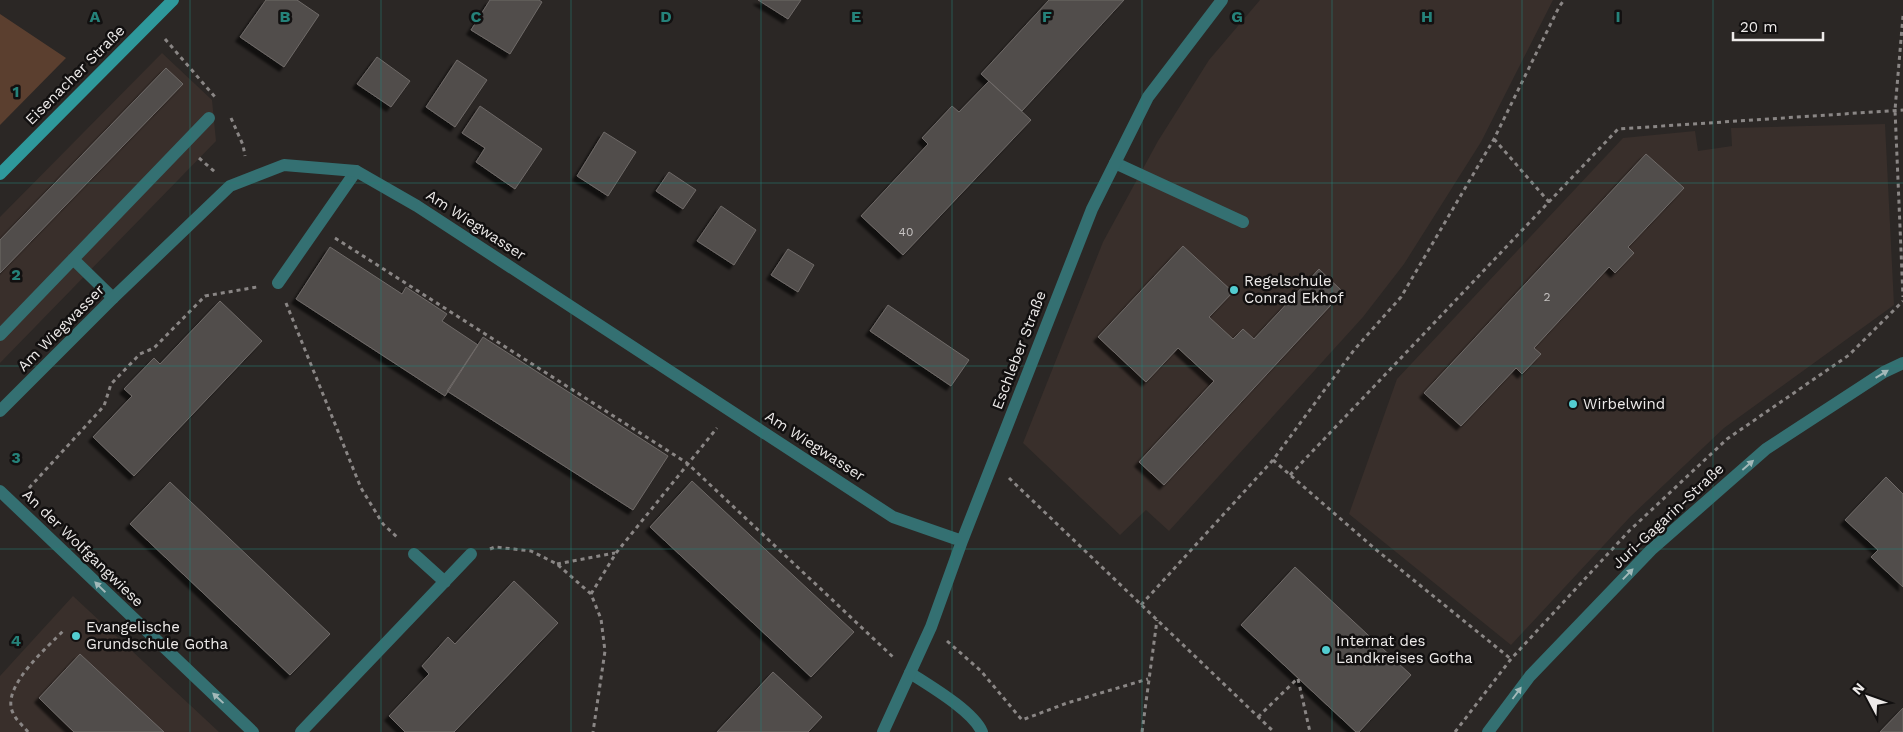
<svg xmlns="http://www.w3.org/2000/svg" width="1903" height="732" font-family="'Work Sans',sans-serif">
  <defs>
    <filter id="shadow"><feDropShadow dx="-4.5" dy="4.5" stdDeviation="1" flood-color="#0009"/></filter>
  </defs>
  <rect width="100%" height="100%" fill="#2b2725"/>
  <path fill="#392f2b" d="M1260,0h293l-72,142 -77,122 -41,53 -194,214 -23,-21 -26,25 -97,-92 80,-201 55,-101 51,-81z
    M162,53l50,47 4,41 -216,222v-146z
    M1885,124l9,181 -170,123 -94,89 -119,128 -162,-131 48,-135 226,-241 72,-7 3,20 34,-5 -1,-18z
    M73,596l146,136h-219v-56z"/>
  <path fill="#5b3f2f" d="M0,14l66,44 -66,67z"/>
  <path fill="#514d4b" stroke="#6f6a68" filter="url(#shadow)" d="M266,0h31l22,15 -35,52 -44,-30z
    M490,0h49l3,2 -32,52 -39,-24z
    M758,0h43l-13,19z
    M1049,0h75l-102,111 -41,-37z
    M377,57l33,24 -19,26 -34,-23z
    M457,60l30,20 -32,47 -29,-20z
    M166,68l17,16 -183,189v-33z
    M989,81l42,39 -128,135 -42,-39 67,-72 -6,-6 30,-32 7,6z
    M480,106l62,43 -27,40 -39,-27 9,-14 -23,-15z
    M604,132l32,20 -28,44 -31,-20z
    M1646,154l38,34 -56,59 6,6 -19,20 -6,-6 -75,81 7,6 -19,20 -6,-6 -55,58 -37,-33z
    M669,172l27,18 -13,19 -27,-18z
    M721,206l35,24 -22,35 -37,-24z
    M1183,246l50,46 -24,25 24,22 10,-10 11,10 65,-70 24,23 -179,193 -25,-23 75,-81 -36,-33 -32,34 -48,-45z
    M330,247l72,47 4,-7 41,27 -5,7 36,24 -33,51 -149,-97z
    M788,249l26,16 -16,27 -27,-17z
    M220,301l42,40 -128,135 -41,-39 39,-41 -8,-7 30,-31 6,6z
    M888,305l81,55 -18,26 -81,-55z
    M483,337l185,119 -35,54 -186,-119z
    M1886,477l17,17v93l-32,-30 7,-7 -33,-30z
    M692,481l162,151 -43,45 -161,-150z
    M170,482l160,152 -40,41 -160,-151z
    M1295,567l116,108 -52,57h-3l-115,-107z
    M514,581l44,42 -104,109h-49l-16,-16 40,-42 -7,-8 26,-29 7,7z
    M80,654l84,78h-90l-35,-34z
    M773,672l49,45 -14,15h-91z
    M1903,708v24h-23z"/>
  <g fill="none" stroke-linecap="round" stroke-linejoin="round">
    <path stroke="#8a8685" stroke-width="3" stroke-dasharray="4 4" stroke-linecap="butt" d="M1903,16l-8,94 8,187
      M165,39l50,58
      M231,118l12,27 2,11
      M1494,139l55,63
      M199,158l16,14
      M335,238l352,225 206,194
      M286,303l75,185 22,36 16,15
      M1273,460l101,88 137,111
      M1290,475l328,-346 285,-19
      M1009,478l265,254
      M29,488l75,-82 7,-22 29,-30 14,-6 51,-52 52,-9
      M490,549l5,-2 36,4 26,13 34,30 10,25 4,32 -12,81
      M557,564l58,-11
      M591,594l25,-41 101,-125
      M1141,605l132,-145 81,-110 47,-53 93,-158 65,-132 5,-7
      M947,641l34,30 41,49 45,-17 81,-24
      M1298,679l12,53
      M1258,717l40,-39
      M28,732c-5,-6 -12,-12 -15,-19 -13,-26 35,-66 51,-83
      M1142,732l15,-112
      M1455,732l56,-73 118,-128 98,-92 122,-84 54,-54"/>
    <path stroke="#347072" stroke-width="12" d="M1115,163l128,59
      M73,259l40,39
      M278,283l78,-112
      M0,335l209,-217
      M414,554l31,28
      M910,673c20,13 63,38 72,59
      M301,732l170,-178"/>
    <path stroke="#347072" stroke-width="12" d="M0,411l113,-113 117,-112 54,-21 72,6 61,35 476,311 69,24
      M0,491l253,241
      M883,732l48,-105 31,-86 130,-332 56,-112 74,-97
      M1488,732l42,-56 121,-126 115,-101 118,-77 19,-9"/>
    <path stroke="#2e989b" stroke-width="12" d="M0,174l173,-174"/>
  </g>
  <defs><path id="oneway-solid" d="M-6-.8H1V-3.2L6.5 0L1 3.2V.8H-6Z" transform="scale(1.25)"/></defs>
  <g fill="#a3b9b9">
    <use href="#oneway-solid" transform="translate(1882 374) rotate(-31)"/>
    <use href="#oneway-solid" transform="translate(1748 465) rotate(-41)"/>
    <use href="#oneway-solid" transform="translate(1628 574) rotate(-46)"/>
    <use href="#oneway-solid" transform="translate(100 587) rotate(-136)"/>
    <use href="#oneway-solid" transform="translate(1517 693) rotate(-53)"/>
    <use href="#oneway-solid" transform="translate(218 698) rotate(-137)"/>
  </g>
  <path fill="none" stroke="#25827a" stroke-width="1" stroke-opacity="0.55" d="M190,0v732M381,0v732M571,0v732M761,0v732M952,0v732M1142,0v732M1332,0v732M1522,0v732M1713,0v732M0,183h1903M0,366h1903M0,549h1903"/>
  <g fill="#52ccd0" stroke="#121010" stroke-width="2">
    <circle cx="1234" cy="290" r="5"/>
    <circle cx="1573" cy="404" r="5"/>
    <circle cx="76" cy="636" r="5"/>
    <circle cx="1326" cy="650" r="5"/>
  </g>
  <g text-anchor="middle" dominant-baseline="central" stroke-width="5" stroke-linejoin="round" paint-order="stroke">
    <g font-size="12" fill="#c6c3c2">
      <text x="906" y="232">40</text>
      <text x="1547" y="297">2</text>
    </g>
    <g font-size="15" fill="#edeae9" stroke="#121010">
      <text transform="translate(75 75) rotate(-45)">Eisenacher Straße</text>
      <text transform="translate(476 225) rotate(33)">Am Wiegwasser</text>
      <text transform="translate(61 328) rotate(-45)">Am Wiegwasser</text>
      <text transform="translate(1019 350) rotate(-69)">Eschleber Straße</text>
      <text transform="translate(815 446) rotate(33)">Am Wiegwasser</text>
      <text transform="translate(1668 516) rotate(-43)">Juri-Gagarin-Straße</text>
      <text transform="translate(83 548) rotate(44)">An der Wolfgangwiese</text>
    </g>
    <g font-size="15" fill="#edeae9" stroke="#121010" text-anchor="start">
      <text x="1244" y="281">Regelschule<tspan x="1244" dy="17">Conrad Ekhof</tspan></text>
      <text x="1583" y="404">Wirbelwind</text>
      <text x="86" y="627">Evangelische<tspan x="86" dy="17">Grundschule Gotha</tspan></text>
      <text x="1336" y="641">Internat des<tspan x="1336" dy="17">Landkreises Gotha</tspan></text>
    </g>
  </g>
  <g font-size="16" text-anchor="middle" font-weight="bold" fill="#25827a" stroke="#121010" stroke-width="5" stroke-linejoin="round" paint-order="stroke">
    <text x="95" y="22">A</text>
    <text x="285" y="22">B</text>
    <text x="476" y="22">C</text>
    <text x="666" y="22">D</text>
    <text x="856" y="22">E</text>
    <text x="1047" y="22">F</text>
    <text x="1237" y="22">G</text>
    <text x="1427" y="22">H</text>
    <text x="1618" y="22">I</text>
    <text x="16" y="97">1</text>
    <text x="16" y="280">2</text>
    <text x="16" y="463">3</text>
    <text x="16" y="646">4</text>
  </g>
  <g transform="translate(1868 697) rotate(311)" stroke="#121010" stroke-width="4" paint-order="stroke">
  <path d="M0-4L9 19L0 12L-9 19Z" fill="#edeae9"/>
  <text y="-8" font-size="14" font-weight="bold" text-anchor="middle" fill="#edeae9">N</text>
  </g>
  <path d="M1733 32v8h90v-8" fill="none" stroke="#edeae9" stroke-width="2.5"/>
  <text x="1740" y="32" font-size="15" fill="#edeae9" stroke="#121010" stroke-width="4" paint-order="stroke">20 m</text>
</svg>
